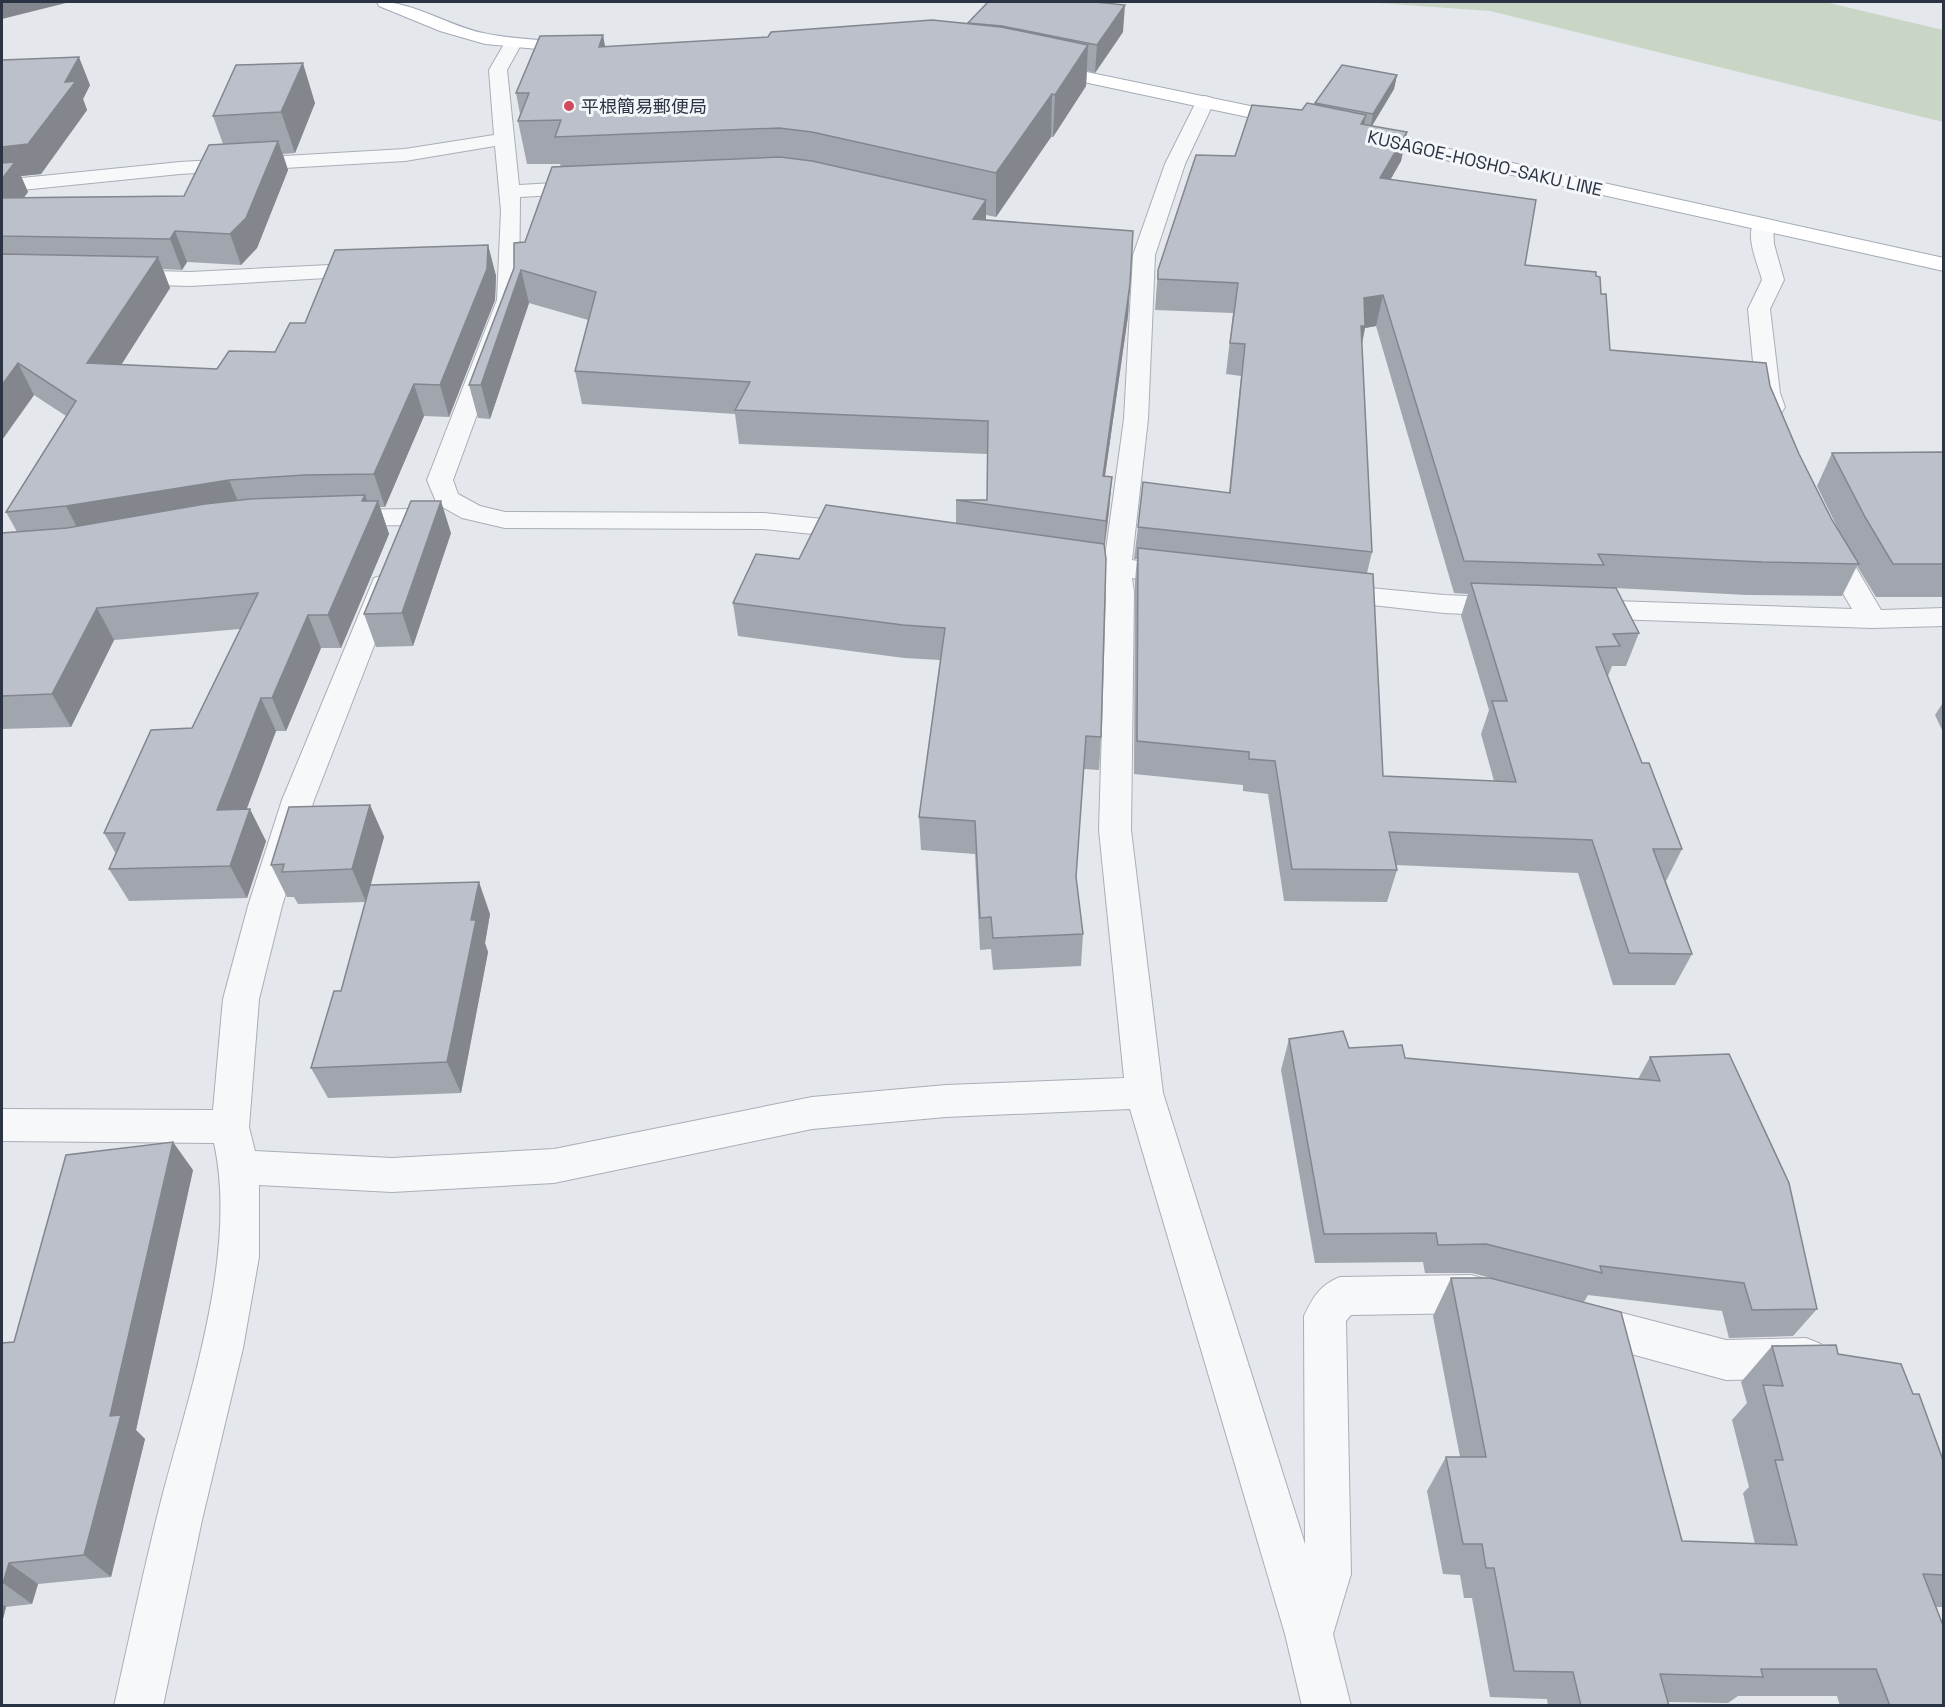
<svg xmlns="http://www.w3.org/2000/svg" width="1945" height="1707" font-family="'Space Grotesk','Noto Sans JP',sans-serif">
  <rect width="100%" height="100%" fill="#e4e7ec"/>
  <path fill="#c9d6c5" d="M1363,2h462l118,28v92l-453,-111z"/>
  <g fill="none" stroke-linecap="round" stroke-linejoin="round">
    <g stroke="#a9aeb7" stroke-width="2">
      <path id="minor" d="M513,38l6,1 3,4 -15,27 12,115 71,-4 7,2 3,4 -3,4 -7,2 -70,4 -1,103 -66,180 5,14 22,12 25,6 259,1 97,10 10,2 3,6 -3,6 -10,2 -97,-10 -259,-1 -43,-10 -25,-14 -10,-24 70,-180 4,-89 -6,-65 -90,15 -225,13 -178,18v-12l178,-18 225,-13 89,-14 -5,-65 18,-31z
        M1205,96l7,2 2,4 -29,62 -30,91 -7,164 -16,141 57,9 4,6 -4,6 -10,3 -47,-6 2,14 -3,238 32,263 142,451 -1,-228c9,-19 16,-31 36,-39l131,-2 31,9 6,14 -6,14 -15,5 -16,-4 -120,2 -5,6 5,253 -18,60 18,72h-49l-17,-72 -155,-525 -184,8 -134,12 -258,54 -162,9 -133,-7v72l-16,91 -41,172 -39,186h-49c16,-70 30,-140 48,-209 28,-106 76,-246 52,-354l-212,-2v-32l211,1 10,-111 25,-93 34,-106 92,-222 10,-3 10,3 4,6 -84,216 -32,106 -23,93 -10,128 6,24 137,7 162,-9 258,-52 134,-12 178,-7 -25,-248 7,-238 -2,-18 -51,-8 -4,-6 4,-6 10,-3 42,6 19,-138 9,-164 32,-91 33,-66z
        M1762,219l7,2 4,4 1,19 10,36 -14,29 10,84 5,14 -3,5 -9,2 -9,-2 -8,-19 -8,-84 14,-29c-4,-16 -18,-45 -7,-59z
        M370,263l8,2 3,5 -3,5 -188,11 -68,-2 -8,-2 -3,-5 3,-5 8,-2 68,2z
        M415,509l9,2 4,6 -4,6 -9,2 -76,1 -9,-2 -4,-6 4,-6 9,-2z
        M1828,535l10,2 43,73 63,-2v18l-72,2 -289,-10 -10,-3 -4,-6 4,-6 10,-3 269,9 -38,-66 4,-6z
        M1328,584l116,11 66,3 10,3 4,6 -4,6 -10,3 -66,-3 -126,-14 -4,-6 4,-6z
        M1584,1303l142,37 80,-2 15,6 6,14 -6,14 -15,6 -80,2 -157,-43 -6,-14 6,-14z"/>
    </g>
    <g stroke="#a3abb8" stroke-width="2">
      <path id="major" d="M377,2c33,-2 72,24 106,31 32,7 66,7 98,10l6,1 3,4 -3,4 -6,1 -96,-9 -45,-13 -61,-25z
        M1043,63l251,52 7,2 3,4 -3,4 -7,2 -257,-55 -3,-4 3,-4z
        M1363,130l581,128v13l-588,-131 -3,-4 3,-4z"/>
    </g>
    <use href="#minor" fill="#f7f8fa" fill-rule="evenodd"/>
    <use href="#major" fill="#fff" fill-rule="evenodd"/>
  </g>
  <path fill="#a1a5ae" fill-rule="evenodd" d="M968,23l155,9 -28,41 -8,-2 -1,15 -33,51h-2l-55,80 -10,-2v5l144,64 -2,32 -23,160 7,1 -3,34 -4,34 -4,192 -2,33 -15,-1 -8,108 7,57 -2,32 -88,4 -2,-21 -11,1 -5,-96 -54,-4 -2,-33 21,-157 -36,-2 -166,-22 -5,-33 66,-44 157,-36v-23h31v-46l-248,-10 -4,-30 -153,-10 -7,-33 13,-51 -59,-17 -39,116 -12,-1 -9,-33 56,-143 36,-75 -1,-3h-33l-9,-43 2,-7 -4,-21 87,-58 2,12 163,-10 200,-13z
    M2,60l88,25 -7,14 4,11 -46,64 -20,2 7,16 -4,5 160,-1 39,-52 -10,-28 102,-13 -20,50 -12,1 5,16 -31,78 -16,17 -54,-3 -5,8 -19,-1 7,19 -49,77 96,4 58,-17 30,-29 183,-78 8,31 -1,24 -46,117 -25,-1 -39,91h-5l9,27 -48,114h-20l-35,83h-10l-30,78 20,32 -19,57 -118,3 -20,-32 7,-15 -12,-21 88,-105 48,-99 -126,11 -43,87 -69,2v-196l15,-1 -11,-20 60,-96 -32,-21 -32,45z
    M1397,75l-3,14 -22,37 35,6 -6,29 -10,18 134,86 76,29 9,56 160,36 29,68 33,66 7,11 -22,-45 15,-33 112,-1v145h-68l-19,-31 -15,30 -95,-1 -151,-8 43,46 -13,33h-14l-4,10 34,87 40,86 -16,32 26,73 -17,31h-62l-35,-112 -182,-8 1,5 -10,32 -103,-1 -16,-107 -25,-3v-6l-109,-11 1,-193 2,-22h-3l4,-32 91,-35 12,-116 -15,-2 7,-61 -78,-3 3,-40 77,-114 67,-46 13,-5v-2zM1376,326l78,267 14,1 -7,22 28,94 -8,24 13,47 -111,-5 -16,-203 5,-21 -10,-208 3,-16z
    M451,533l-38,113 -37,1 -12,-33z
    M1944,701v33l-9,-19z
    M370,805l14,32 -14,48 120,29 -5,29 3,9 -27,141 -133,5 -17,-30 30,-77 25,-89 -68,2 -4,-7h-7l-16,-32z
    M1289,1039l116,19 233,21 12,-22 167,252 -24,27 -64,2 -7,-27 -134,-16 -4,7 -112,-29h-47l-2,-11 -108,1 -34,-193z
    M193,1170l-57,260 9,9 -34,138 -73,7 -6,20 -26,3 -4,16v-280l12,-1z
    M1451,1278l231,263 73,3 -12,-51 6,-6 -17,-67 15,-17 -6,-21 31,-36 66,8 75,40 31,69v143l-2,1h-7l9,99h-104l-3,-10h-99l-10,7 -60,-1 1,4h-121l-1,-7 -57,-2 -18,-99h-8l-4,-23 -17,-1 -16,-83 19,-34h14l-27,-141z"/>
  <path fill="#83868d" d="M2,2h68l-68,17z
    M1125,5l-2,27 -28,41 2,-28z
    M603,35l7,41 -11,-29z
    M1088,45l-2,41 -33,51 2,-42z
    M79,57l11,28 -7,14 4,11 -46,64 -20,2 7,16 -13,18 -13,10v-73l63,-65z
    M303,63l12,40 -20,50 -14,-41z
    M1397,75l-3,14 -24,40 3,-15z
    M1052,94l-1,43 -55,80v-44z
    M1366,115l-5,29v-20z
    M1407,132l-6,29 -27,46 6,-29z
    M278,141l10,29 -31,78 -16,17 -11,-31z
    M986,200v32l-13,-13z
    M175,231l12,31 -5,8 -12,-31z
    M488,245l8,31 -1,24 -46,117 -9,-32z
    M158,257l12,31 -68,107 -15,-32z
    M521,270l8,33 -39,116 -9,-34z
    M1130,284l-2,32 -28,194 3,-34z
    M1383,295l-7,31 -11,2 -6,29h-4l9,-59z
    M18,363l16,32 -32,45v-55z
    M414,384l10,32 -39,91 -11,-33z
    M1112,477l-3,34 -6,44 3,-34z
    M229,480l14,33 -160,26 -17,-33z
    M365,495l7,20 6,-14 11,33 -48,114 -13,-33 34,-114z
    M441,501l10,32 -38,113 -11,-33z
    M97,608l17,32 -43,87 -19,-33z
    M308,615l13,33 -35,83 -14,-33z
    M261,698l15,33 -42,112 -17,-33z
    M370,805l14,32 -18,65 -14,-33z
    M250,809l16,32 -19,57 -17,-32z
    M479,882l11,32 -5,29 3,9 -27,141 -14,-31 24,-142z
    M173,1142l20,28 -57,260 9,9 -34,138 -27,-22 26,-139z
    M9,1563l29,21 -6,20 -29,-21z
    M2,1604l4,3 -4,16z"/>
  <path fill="#bbc0ca" stroke="#83868d" stroke-width="1.5" d="M988,2h107l30,3 -28,40 -95,-19 -34,-3z
    M932,20l69,7 87,18 -33,50 -3,-1 -56,79 -184,-41 -33,-4 -224,9 6,-17 -43,1 11,-28h-13l24,-57 63,-1 -4,12 169,-10 3,-5z
    M79,57l-14,25 11,-1 -48,63 -26,3v-87z
    M303,63l-22,49 -68,4 23,-51z
    M1342,65l55,10 -24,39 -58,-11z
    M1307,103l59,12 -5,9 46,8 -27,46 156,22 -11,65 71,7v4l4,1 1,17h5l4,56 156,13 4,23 29,68 33,66 27,44 -97,-2 -164,-8 6,11 -140,-4 -81,-266 -19,3 1,28h-4l11,226 -234,-25 5,-45 87,11 15,-149 -15,-1 8,-60 -80,-4v-9l38,-115 39,1 17,-51 50,5z
    M278,141l-32,77 -16,16 -55,-3 -5,8 -168,-3v-38l182,-2 25,-51z
    M780,157l32,4 174,39 -13,19 160,12 -3,53 -27,192 9,1 -6,44 -150,-21h31l1,-79 -253,-11 15,-28 -175,-11 21,-79 -75,-22 -40,115h-12l45,-117v-25l11,-1 27,-75z
    M15,162l-13,17v-16z
    M488,245l-1,24 -47,116 -26,-1 -40,90 -69,1 -76,5 -163,26 -60,6 70,-111 -58,-38 -16,22v-131l156,3 -71,106 130,6 12,-18 46,1 15,-29h15l30,-73z
    M1944,452v112h-51l-28,-47 -33,-64z
    M365,495l-3,6h16l-50,114h-20l-36,83h-11l-44,112 33,-1 -20,57 -121,3 16,-36h-21l47,-103 41,-2 66,-135 -161,15 -45,86 -50,2v-163l65,-5 138,-24 45,-5z
    M411,501h30l-39,112 -38,1z
    M826,505l278,39 2,15 -5,178 -15,-1 -10,141 7,57 -90,4 -2,-21 -11,1 -5,-97 -56,-4 26,-189 -42,-3 -170,-22 23,-49 43,5z
    M1138,548l235,26 10,202 133,6 -24,-81h15l-36,-118 145,5 23,45 -26,1 7,12 -24,1 46,116h7l33,86h-29l39,105 -63,-1 -37,-113 -203,-8 8,38 -105,-1 -17,-108 -26,-2v-7l-112,-11z
    M370,805l-18,64 -70,3 2,-8 -13,1 18,-58z
    M479,882l-8,38h5l-29,142 -136,6 23,-77h7l29,-106z
    M1343,1031l6,17 53,-3 3,13 255,23 -10,-24 79,-3 60,129 28,126 -65,1 -8,-27 -144,-17 2,7 -116,-29 -48,1 -2,-12 -112,1 -35,-195z
    M173,1142l-63,274 11,-1 -37,140 -75,8 -6,20h-1v-240l12,-1 52,-187z
    M1451,1278h39l131,34 61,229 115,4 -22,-85h8l-20,-75 20,1 -11,-40 64,-1 2,9 63,10 12,30h6l25,69v112l-21,-1 21,54v78h-54l-14,-37h-115l2,8 -103,-3 9,32h-88l-8,-34 -59,-1 -20,-103h-8l-4,-24h-19l-17,-87h40z"/>
  <circle fill="#d1495b" stroke="#f4f6f9" stroke-width="2" cx="569" cy="106" r="6"/>
  <g text-anchor="middle" dominant-baseline="central" stroke-width="6" stroke-linejoin="round" paint-order="stroke">
    <g font-size="18" fill="#2b3445" stroke="#f4f6f9" text-anchor="start">
      <text x="581" y="106">平根簡易郵便局</text>
    </g>
    <g font-size="18" fill="#2b3445" stroke="#f4f6f9">
      <text transform="translate(1485 163) rotate(13)">KUSAGOE-HOSHO-SAKU LINE</text>
    </g>
  </g>
  <rect width="1945" height="1707" fill="none" stroke="#2b3445" stroke-width="6"/>
</svg>
